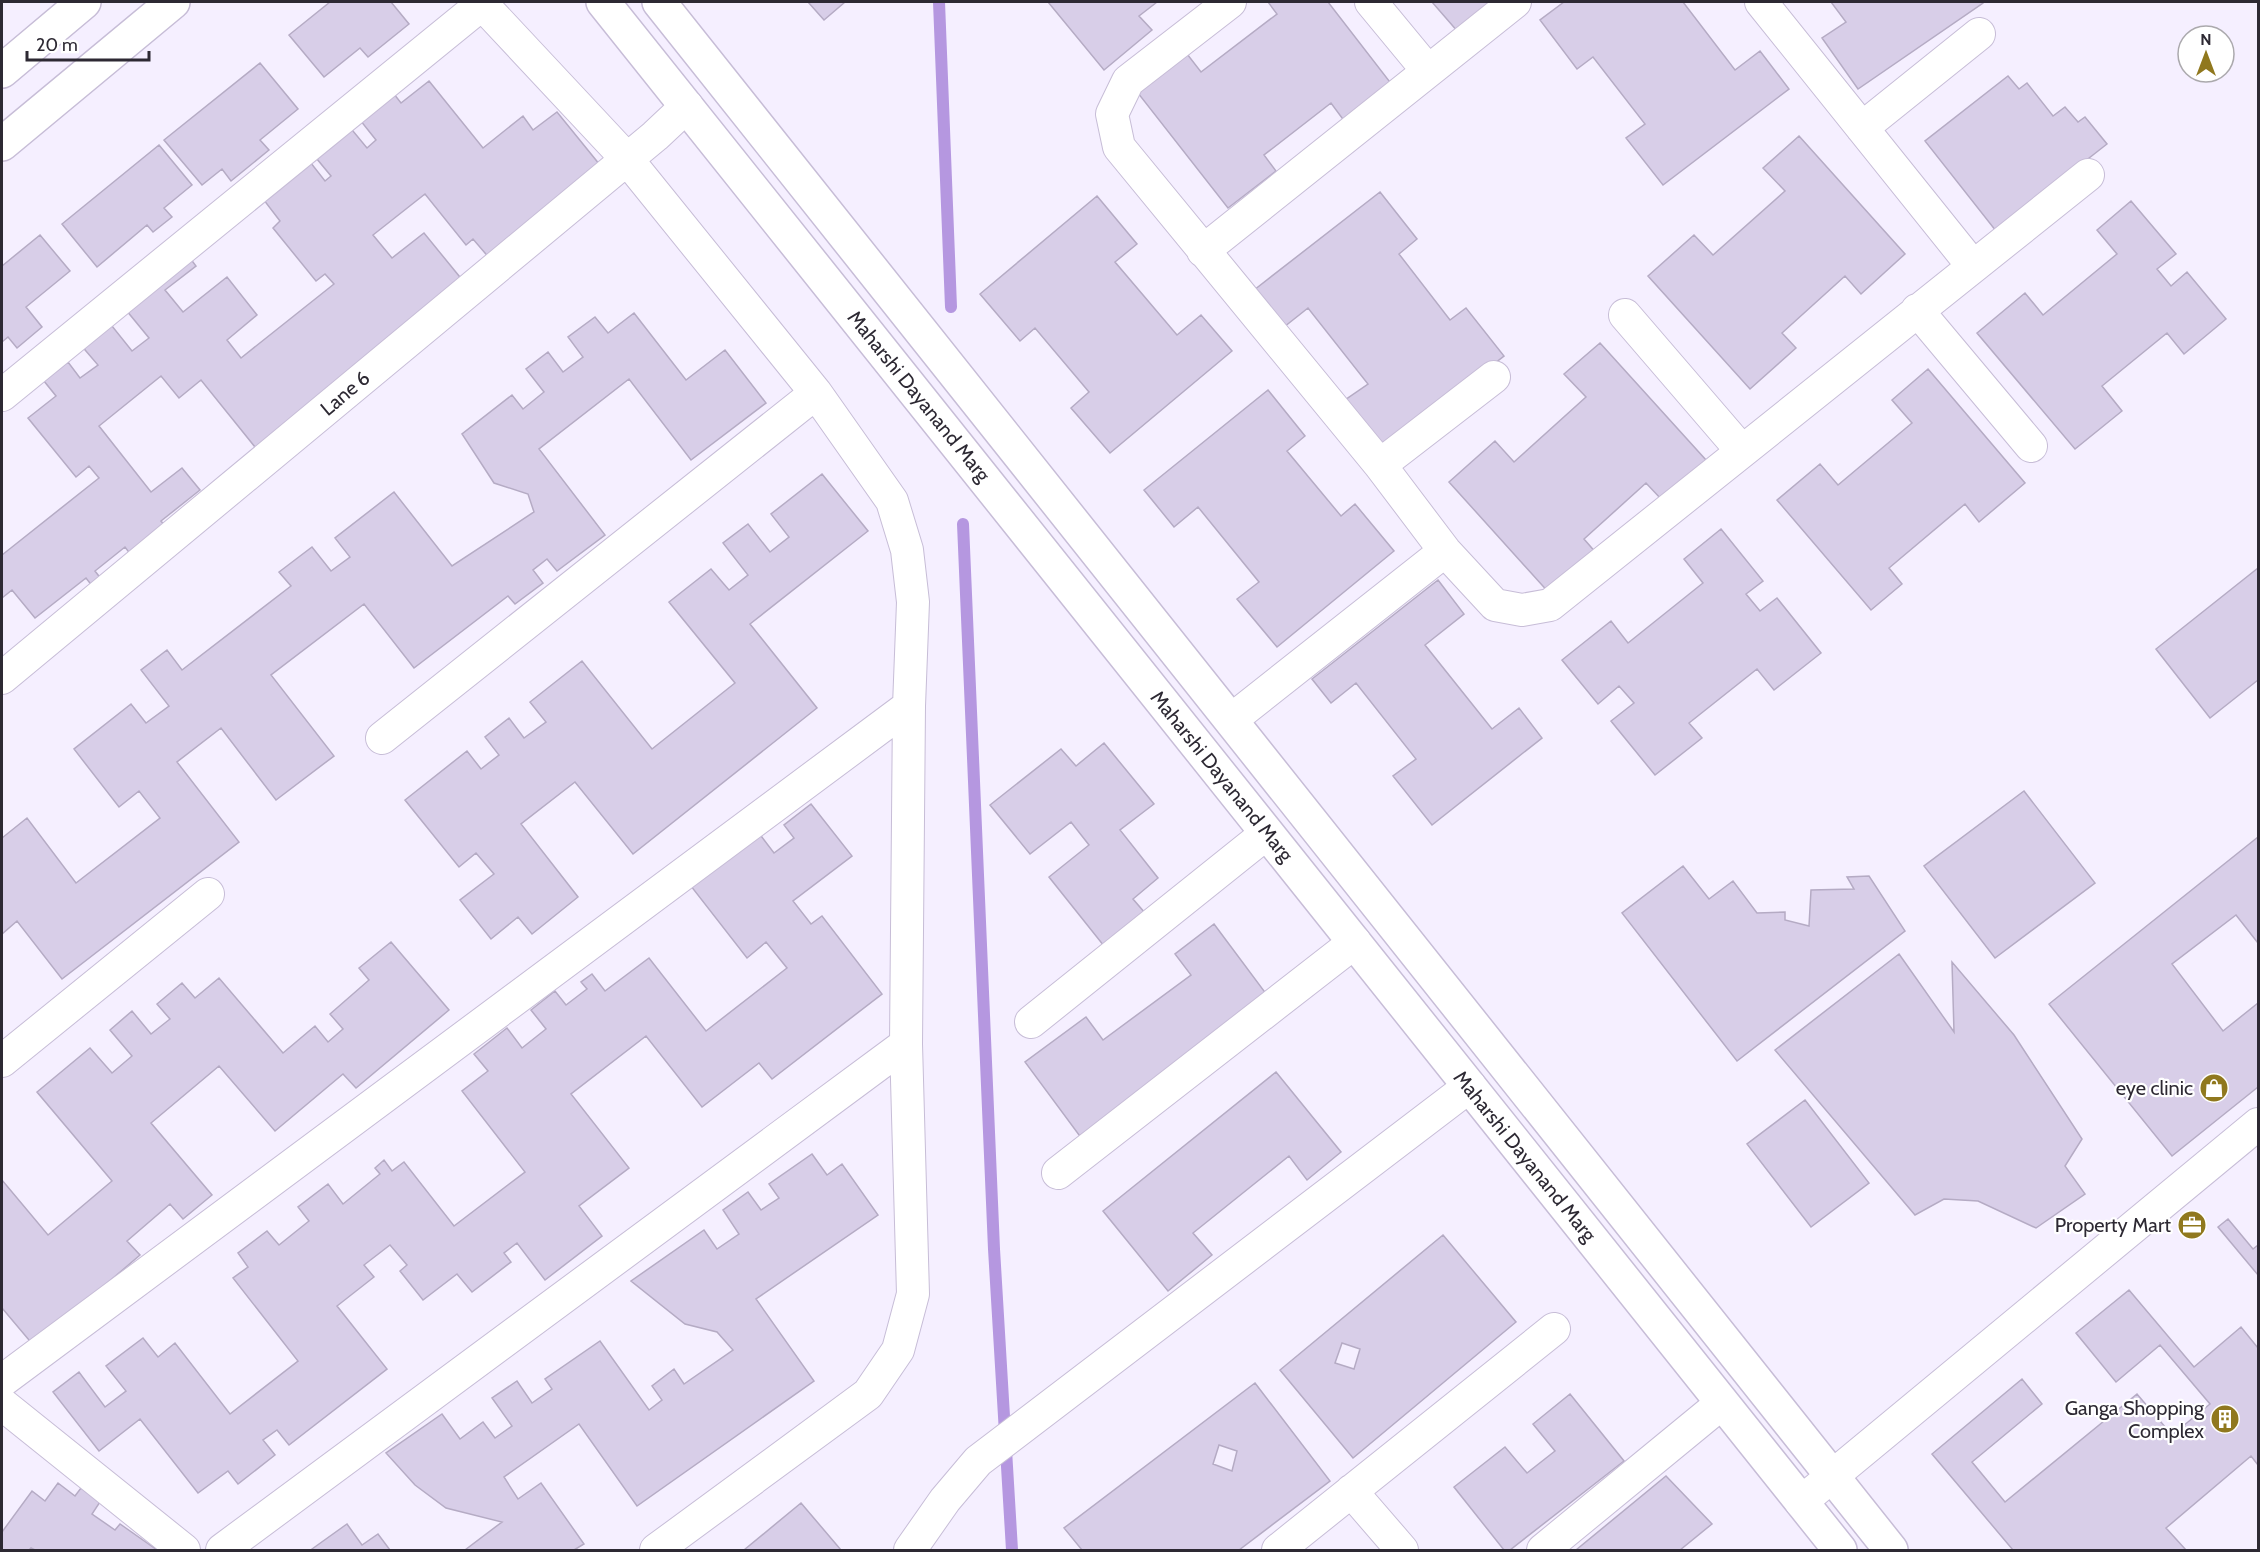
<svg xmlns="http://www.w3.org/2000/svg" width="2260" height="1552" font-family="Cabin,sans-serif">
  <rect width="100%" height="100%" fill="#f5efff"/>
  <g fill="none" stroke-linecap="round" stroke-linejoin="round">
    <path stroke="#b597e0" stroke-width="12" d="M939,2l12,305
      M963,524l31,725 18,301"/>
  </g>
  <path fill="#d8cee8" stroke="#b5abc4" stroke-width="1.5" fill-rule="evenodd" d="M330,2h61l18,22 -41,33 -8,-9 -36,29 -35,-42z
    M808,2h37l-21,18z
    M1048,2h109l-18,14 13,14 -48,40z
    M1268,2h60l65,84 -48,36 -14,-19 -67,52 12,16 -48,37 -94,-120 50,-38 17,22 76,-58z
    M1432,2h77l-44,38z
    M1564,2h119l52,68 25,-19 29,38 -126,96 -37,-47 19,-14 -52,-67 -16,12 -37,-49z
    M1831,2h152v1l-125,86 -36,-51 24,-16z
    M260,63l38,46 -38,31 9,10 -38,31 -9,-12 -20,16 -38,-45z
    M2008,76l11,13 8,-6 26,33 12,-9 13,15 7,-5 22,27 -111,87 -71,-90z
    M429,81l54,67 40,-32 10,14 24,-18 47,58 -113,90 -18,-21 -7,6 -41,-51 -52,41 19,23 32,-25 44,54 -209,165 -58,-72 -22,18 -18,-22 -62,50 52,66 31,-24 18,22 -39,31 9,10 -36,28 -9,-12 -30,24 7,9 -9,7 -7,-9 -51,40 -23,-28 -10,8v-43l97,-77 -10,-12 -13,11 -48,-59 28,-22 -12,-15 24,-19 12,16 18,-13 -18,-21 28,-23 24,30 17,-13 -27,-33 65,-51 9,12 -31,24 18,22 44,-35 30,38 -30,25 14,18 93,-74 -9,-10 -9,7 -43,-53 7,-7 -20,-26 47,-37 18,23 6,-5 -19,-23 36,-28 19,23 9,-8 -16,-20 34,-26 7,9z
    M1799,136l106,118 -44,40 -16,-18 -63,57 14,15 -46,41 -102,-113 46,-41 19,20 72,-64 -22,-23z
    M159,145l33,40 -28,23 8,9 -19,15 -6,-7 -50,42 -35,-43z
    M1380,192l37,47 -18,15 51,66 16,-12 38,48 -120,93 -39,-49 23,-16 -60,-76 -24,19 -30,-37z
    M1097,196l40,48 -22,18 62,73 24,-20 31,36 -122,102 -39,-45 18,-16 -54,-64 -15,13 -40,-47z
    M2131,201l45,53 -19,15 14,17 16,-14 39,47 -42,35 -17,-21 -65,53 20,25 -47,38 -98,-116 48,-40 18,22 74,-61 -20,-24z
    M40,235l30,36 -44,36 16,20 -25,21 -9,-11 -6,5v-76z
    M634,313l52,67 39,-30 41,53 -75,57 -62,-81 -90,70 66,86 -48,36 -10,-12 -14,11 10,13 -28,21 -7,-8 -94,72 -50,-64 -93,71 63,81 -58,44 -55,-72 -44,34 62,80 -177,137 -45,-58 -15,13v-96l25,-20 49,65 84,-65 -21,-27 -20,16 -45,-58 57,-45 15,19 23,-17 -28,-36 26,-20 15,20 109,-84 -12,-14 33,-25 19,24 19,-14 -15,-19 59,-46 58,74 82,-54 -6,-18 -34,-11 -32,-49 50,-39 11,14 21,-17 -18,-23 22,-17 15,20 20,-15 -15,-20 27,-20 13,16z
    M1600,343l106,117 -44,40 -16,-17 -62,56 13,15 -46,41 -102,-113 46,-41 19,21 72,-65 -22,-23z
    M1928,369l97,114 -46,39 -14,-18 -76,64 13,16 -31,26 -94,-110 43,-36 18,21 74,-62 -20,-23z
    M1268,390l37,46 -18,15 54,65 14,-12 39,47 -117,96 -40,-48 22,-17 -61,-75 -24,20 -30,-37z
    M822,474l46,57 -118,93 67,84 -184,146 -58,-72 -54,42 57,73 -46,37 -14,-17 -27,22 -31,-39 34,-26 -18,-21 -17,14 -54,-67 62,-49 14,18 18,-14 -14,-18 24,-19 15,20 22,-16 -16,-20 52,-41 70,88 83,-66 -66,-81 42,-33 18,21 19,-15 -25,-32 25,-19 22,28 19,-15 -18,-23z
    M1721,529l42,52 -17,13 14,17 17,-13 44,55 -47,37 -17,-21 -68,54 13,15 -47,37 -44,-54 23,-18 -15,-17 -21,18 -36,-44 49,-39 17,22 75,-60 -19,-24z
    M2258,568v112l-48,38 -54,-69z
    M1438,580l26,34 -39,31 67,84 27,-21 23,30 -110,87 -39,-49 23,-17 -60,-76 -25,20 -19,-24z
    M1104,743l50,61 -34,26 38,48 -25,21 12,14 -41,33 -55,-69 40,-32 -18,-23 -41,32 -40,-49 71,-56 15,17z
    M2024,791l71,92 -100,75 -71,-92z
    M811,804l41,52 -59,45 18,23 11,-8 60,78 -110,85 -13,-16 -57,44 -56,-71 -75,58 58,74 -50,38 23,30 -57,44 -28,-37 -13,10 7,9 -39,30 -15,-18 -34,26 -23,-29 7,-6 -17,-20 -26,20 10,12 -37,29 50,63 -98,76 -12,-15 -14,10 12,15 -37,29 -10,-13 -30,22 -58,-74 -41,32 -46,-59 26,-20 26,35 21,-16 -20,-25 37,-28 15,19 17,-14 55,71 68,-53 -65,-83 15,-11 -10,-14 29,-22 12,14 30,-24 -11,-14 30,-23 15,20 37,-30 -5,-6 9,-8 8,11 12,-9 50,64 71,-54 -63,-81 26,-20 -14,-17 33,-26 15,20 24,-19 -15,-19 24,-19 11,14 21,-16 -6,-7 11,-8 13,17 44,-33 57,73 81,-63 -21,-26 -19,16 -60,-77 68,-53 19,25 20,-15 -10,-13z
    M2258,837v106l-22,-28 -64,49 51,67 35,-28v84l-86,69 -123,-152z
    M1683,866l26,33 24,-18 24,32 28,-1v8l24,6 2,-36 43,-1 -7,-12 22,-1 36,55 -168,130 -115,-148z
    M1214,924l56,75 -188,140 -57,-77 61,-45 17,23 88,-65 -16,-21z
    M391,942l58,68 -93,78 -13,-14 -68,57 -56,-65 -68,57 61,72 -29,24 -13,-15 -43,37 13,14 -106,91 -32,-38v-128l46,55 64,-54 -75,-89 53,-44 22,25 20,-17 -22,-26 22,-19 19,23 19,-15 -13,-15 25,-21 13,15 24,-20 64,75 32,-27 13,16 15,-13 -13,-15 39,-34 -10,-12z
    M1899,954l55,78 -2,-70 62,73 68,104 -17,27 20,28 -49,34 -58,-27 -34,-2 -29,16 -140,-165z
    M1276,1072l65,80 -34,28 -18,-24 -96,77 19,22 -44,36 -65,-80z
    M1805,1100l64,83 -58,44 -64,-83z
    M812,1154l15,21 15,-11 36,51 -122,84 58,82 -177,125 -58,-82 -75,53 14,22 23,-16 43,61 -10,6h-109l37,-28 -56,-14 -31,-23 -29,-32 56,-39 18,25 23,-17 12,16 17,-12 -20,-28 25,-17 15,22 20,-14 -7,-10 55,-38 49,69 13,-10 -10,-14 22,-17 10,15 49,-34 -16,-18 -32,-8 -54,-43 73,-51 13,19 22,-15 -16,-24 25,-18 13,18 18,-12 -10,-14z
    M2228,1219l25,30 5,-4v30l-40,-48z
    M1443,1235l73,87 -163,136 -73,-88zM1342,1343l18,6 -6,20 -19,-6z
    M2129,1290l65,77 47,-40 17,21v117l-7,-9 -85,72 20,22h-173l-81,-96 90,-75 20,25 -70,58 33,40 132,-108 35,41 38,-31 -50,-59 -44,37 -40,-49z
    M1255,1383l75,98 -91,69h-157l-18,-22zM1219,1445l18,6 -5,20 -19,-7z
    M1570,1394l54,67 -114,89h-6l-50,-63 51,-40 22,26 28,-22 -22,-27z
    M1666,1476l46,48 -32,26h-104z
    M58,1483l17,13 6,-8 19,14 -8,12 23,16 5,-6 37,26h-122l-4,-2 -2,2h-27v-18l30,-41 13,10z
    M801,1503l40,47h-97z
    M347,1524l15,21 16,-11 12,16h-77l-1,-1z"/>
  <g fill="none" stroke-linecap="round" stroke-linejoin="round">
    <g stroke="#c7bdd7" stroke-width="34">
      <path id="minor" d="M1230,2l-102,79 -16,33 7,33 261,318 65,86 50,54 27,5 28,-5 538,-430
        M1371,2l57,69
        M1761,2l211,263
        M1862,128l117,-94
        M1203,251l312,-249
        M1917,310l114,136
        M1625,315l117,136
        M2,395l480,-391 145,155 189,234 76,108 15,49 6,52 -4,104 -3,338 7,250 -15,56 -30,44 -212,156
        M1380,465l114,-88
        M2,678l653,-542 32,-30
        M1231,720l214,-169
        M382,738l434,-345
        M1031,1022l236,-189
        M2,1061l206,-167
        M1058,1173l297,-231
        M2,1381l907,-675
        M2,1404l182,146
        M1351,1491l51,59
        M1801,1502l457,-378
        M222,1550l684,-506
        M910,1550l35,-50 33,-39 492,-375
        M1278,1550l276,-221
        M1543,1550l179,-147"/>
    </g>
    <g stroke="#c7bdd7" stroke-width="36">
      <path id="tertiary" d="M603,2l1237,1548
        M659,2l1232,1548
        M2,71l82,-69
        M2,144l171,-142"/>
    </g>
    <use href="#minor" stroke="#fff" stroke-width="32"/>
    <use href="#tertiary" stroke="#fff" stroke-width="33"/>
  </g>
  <defs>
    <g id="shop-disc" transform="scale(1.5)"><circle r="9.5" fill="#90781e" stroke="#fff"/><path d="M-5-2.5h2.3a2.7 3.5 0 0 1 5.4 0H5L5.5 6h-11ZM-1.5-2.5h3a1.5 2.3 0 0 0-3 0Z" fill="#fff"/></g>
    <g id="office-disc" transform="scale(1.5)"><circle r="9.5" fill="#90781e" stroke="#fff"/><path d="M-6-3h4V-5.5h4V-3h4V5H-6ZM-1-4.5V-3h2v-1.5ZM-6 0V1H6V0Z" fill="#fff"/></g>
    <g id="building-disc" transform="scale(1.5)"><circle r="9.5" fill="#90781e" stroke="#fff"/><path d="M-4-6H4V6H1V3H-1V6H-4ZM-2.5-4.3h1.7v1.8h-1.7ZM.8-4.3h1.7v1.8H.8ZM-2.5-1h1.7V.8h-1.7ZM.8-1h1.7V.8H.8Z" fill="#fff"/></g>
  </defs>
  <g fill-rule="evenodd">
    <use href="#shop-disc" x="2214" y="1088"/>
    <use href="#office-disc" x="2192" y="1225"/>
    <use href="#building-disc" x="2225" y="1419"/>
  </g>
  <g text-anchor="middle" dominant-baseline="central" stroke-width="4.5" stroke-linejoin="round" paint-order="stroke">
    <g font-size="20" fill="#2d2933" stroke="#fff">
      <text transform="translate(345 393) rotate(-40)">Lane 6</text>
      <text transform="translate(919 396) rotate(51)">Maharshi Dayanand Marg</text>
      <text transform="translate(1222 776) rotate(51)">Maharshi Dayanand Marg</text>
      <text transform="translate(1525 1156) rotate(51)">Maharshi Dayanand Marg</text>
    </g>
    <g font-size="20" fill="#2d2933" stroke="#fff" text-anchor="end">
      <text x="2193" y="1088">eye clinic</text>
      <text x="2171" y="1225">Property Mart</text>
      <text x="2204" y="1408">Ganga Shopping<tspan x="2204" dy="23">Complex</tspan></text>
    </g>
  </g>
  <rect width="2260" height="1552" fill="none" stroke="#2d2933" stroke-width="6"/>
  <g transform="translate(2206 54)"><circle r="28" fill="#ffffff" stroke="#aba9ad" stroke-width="1.5"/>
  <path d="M0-4.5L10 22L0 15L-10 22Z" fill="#90781e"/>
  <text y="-9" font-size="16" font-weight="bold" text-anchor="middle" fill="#2d2933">N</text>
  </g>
  <path d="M27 51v9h122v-9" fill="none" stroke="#2d2933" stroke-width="3"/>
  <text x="36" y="51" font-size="18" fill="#2d2933" stroke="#ffffff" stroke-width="4.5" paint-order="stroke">20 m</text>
</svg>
